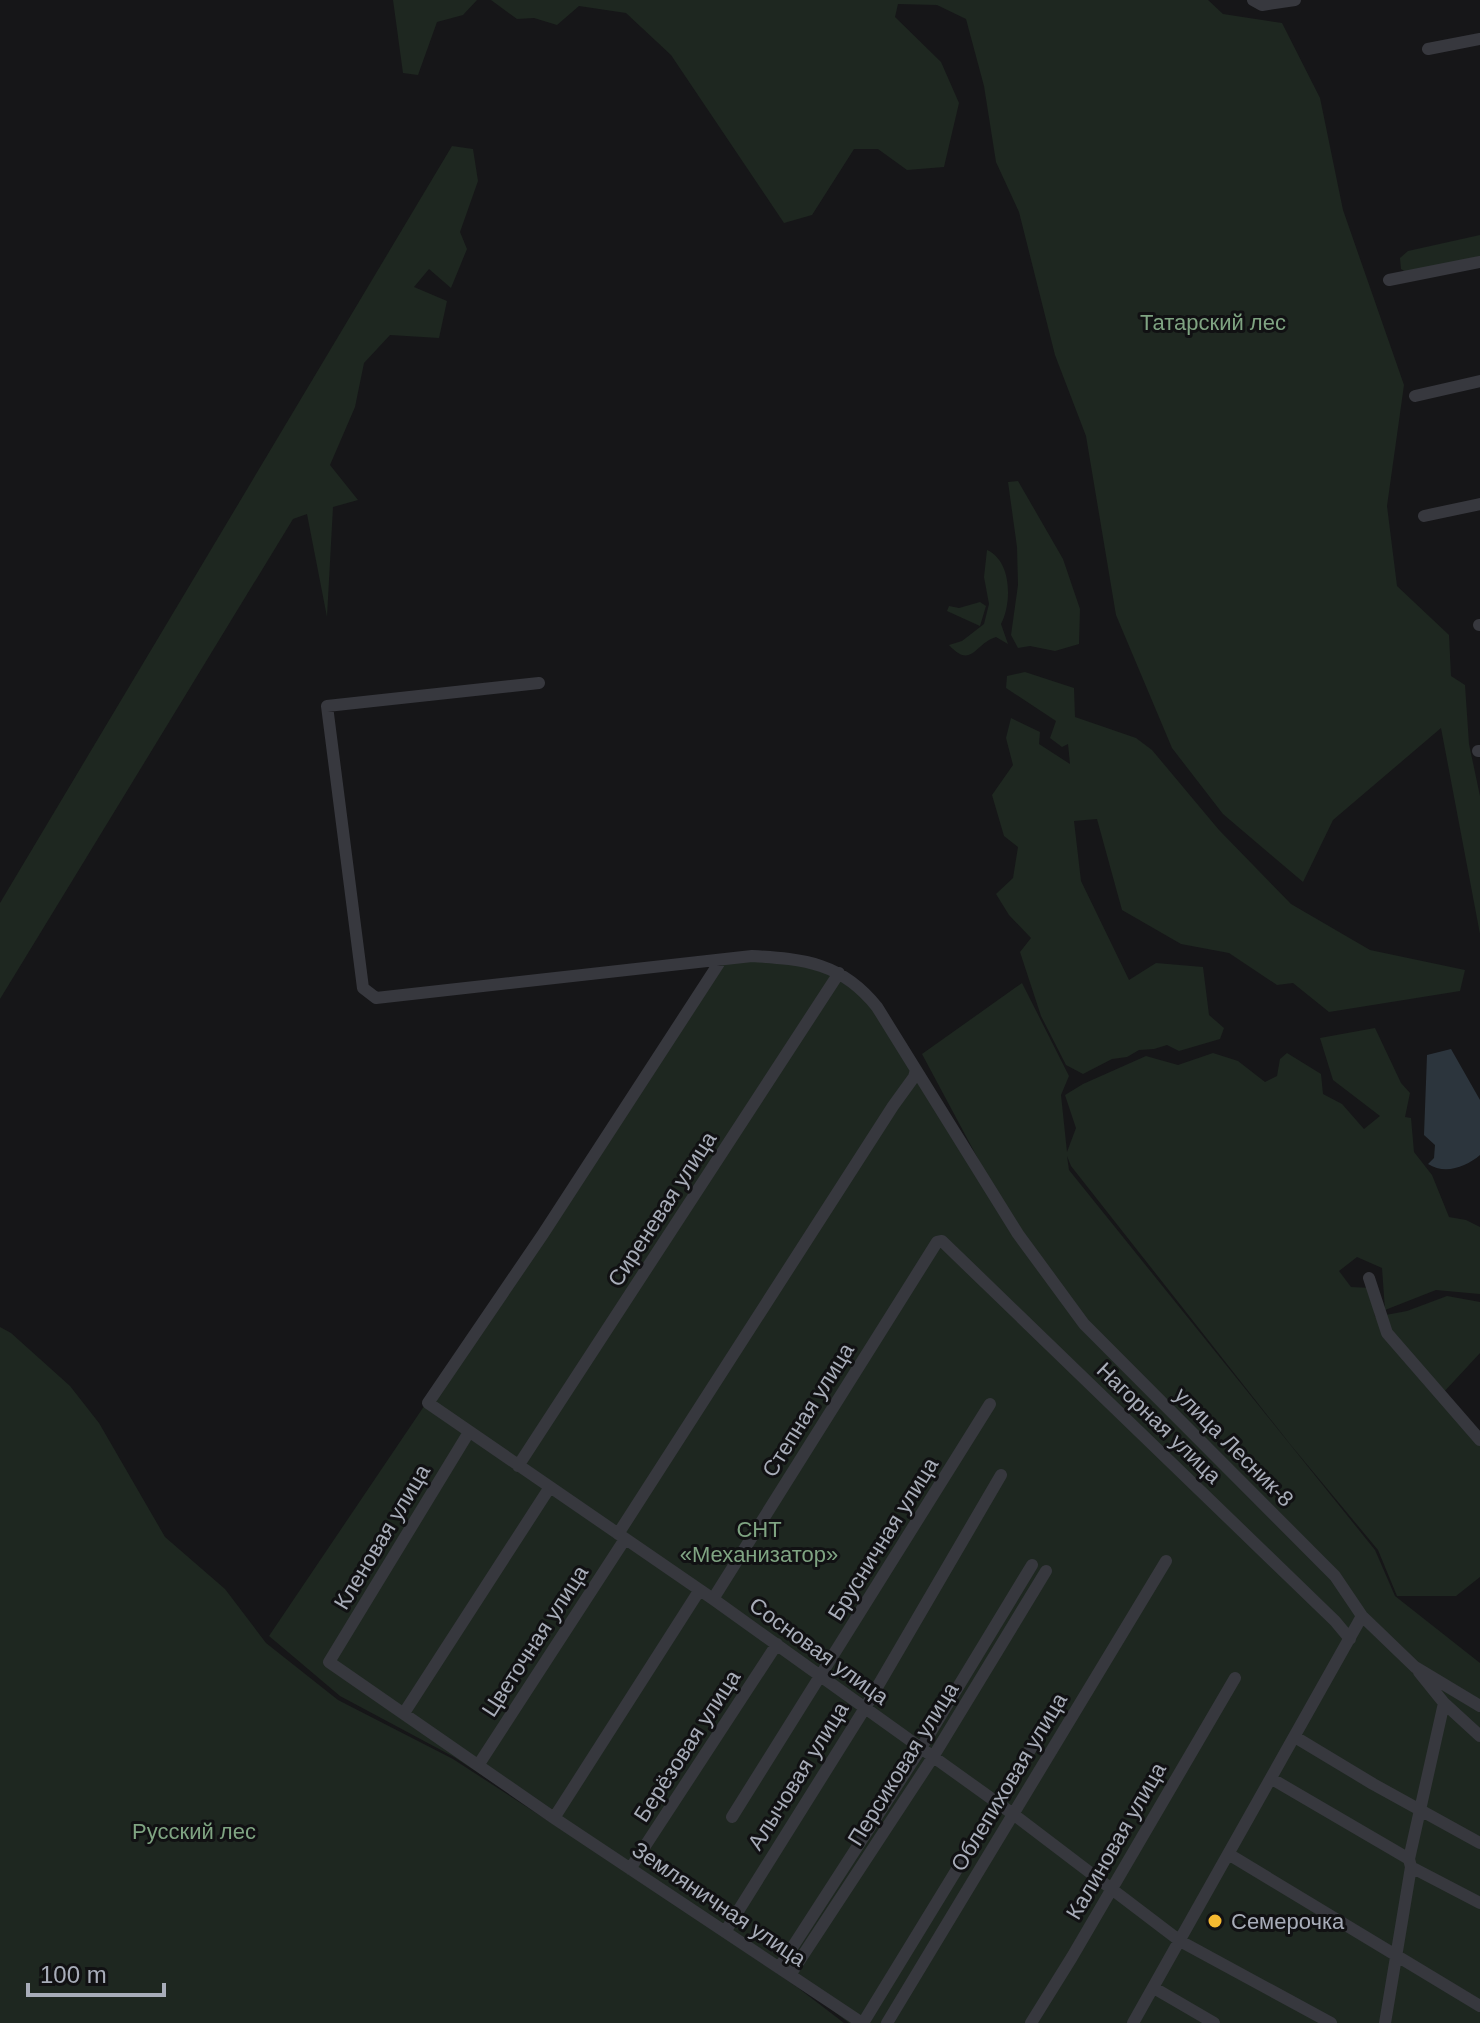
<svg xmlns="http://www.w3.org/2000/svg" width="1480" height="2023" font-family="Arial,sans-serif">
  <rect width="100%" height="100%" fill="#161618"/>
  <path fill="#1e2720" d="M393,0h84l-14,15 -26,7 -19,53 -15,-2z
    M491,0h717l15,14 59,9 38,75 23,112 61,175 -17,121 10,80 52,49 2,41 14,9 4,59 11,52v138l-39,-206 -108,92 -30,62 -80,-68 -51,-66 -56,-133 -30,-179 -31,-81 -36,-143 -23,-50 -12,-76 -18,-67 -29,-14 -39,-1 -3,13 46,45 18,41 -15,64 -37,3 -29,-21h-24l-42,66 -28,8 -113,-168 -45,-42 -47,-7 -22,19 -23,-7 -17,1z
    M452,146l21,3 5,32 -18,51 7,17 -16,39 -22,-19 -15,18 33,14 -8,37 -49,-3 -26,28 -9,44 -25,58 28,35 -25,7 -6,110 -20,-103 -14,5 -293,480v-96z
    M1480,235v21l-71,18 -8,-5 -1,-11 8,-7z
    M1018,481l45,78 17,50 -1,35 -24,7 -25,-5 -12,2 -7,-13 7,-50 -1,-38 -9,-65z
    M987,550c25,11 25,53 14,74l7,20 -12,-7c-21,6 -24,33 -47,8l13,-4 22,-17 5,-20 -5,-27z
    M980,602l6,4 -6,20 -33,-15 2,-5 10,2z
    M1025,672l49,16 1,29 61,21 16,12 67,80 72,74 79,46 95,20 -5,21 -131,21 -36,-29 -16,2 -48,-32 -48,-9 -59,-34 -25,-91 -23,2 7,60 48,99 27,-17 47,4 6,48 15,13 -4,11 -41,12 -12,-6 -13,4 -15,1 -12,7 -15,2 -29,15 -17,-9 -25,-49 -21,-64 11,-14 -22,-23 -13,-21 17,-16 5,-31 -14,-11 -12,-41 21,-30 -7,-27 5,-20 29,14 -1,12 31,20 -2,-20 -6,3 -12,-9 6,-17 -50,-33 1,-12z
    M762,957l59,11 48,33 122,182 -69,-129 100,-71 47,93 -8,19 6,57 9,-24 -11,-33 18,-11 63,-28 32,9 35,-12 25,8 27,21 12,-6 3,-17 7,-6 34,21 2,20 19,10 22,25 16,-13 -47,-36 -13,-42 55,-10 26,55 9,10 -5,24 6,1 3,34 18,23 17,42 17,3 14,7v67l-44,-4 -51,20 -3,-42 -25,-11 -18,14 12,16 21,1 3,29 32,-6 40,-15 33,6v51l-38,41 38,51v132l-24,19h-59l-19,-46 -88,-106 -219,-278 -4,-10 2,14 306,380 20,46 85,67v360h-631l-52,-40 -343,-226 -114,-61 -71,-60 454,-673z
    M0,1327l11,6 59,53 29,37 66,114 60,52 41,54 72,57 115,59 203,132 141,96 47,36h-844z"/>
  <path fill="#2c353d" d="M1451,1049l29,51v55c-14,12 -35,20 -52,9l6,-6 1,-13 -11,-10 3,-80z"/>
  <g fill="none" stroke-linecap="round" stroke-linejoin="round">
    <path stroke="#37383e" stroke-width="12" d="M1253,0l9,5 33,-5
      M1428,49l52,-10
      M1389,280l91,-18
      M1415,396l65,-15
      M1424,516l56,-12
      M1479,625h1
      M539,683l-212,23 36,282 13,10 376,-42c53,3 90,7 125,51l141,227 66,90 251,252 27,40 53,51 65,39
      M1478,751h2
      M721,960l-178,274 -115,169 285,196 300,215 167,127 151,82
      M1369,1278l18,55 93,107
      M469,1432l-140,230 225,156 308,205
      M518,1466l321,-493
      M618,1534l275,-428 21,-29 2,-7
      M713,1599l224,-357 5,-1 393,380 15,18
      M1419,1672l25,31 36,33
      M404,1713l146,-226
      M1295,1737l78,47 107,59
      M479,1764l146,-225
      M1272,1779l137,80
      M732,1817l258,-413
      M554,1818l145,-227
      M1230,1855l250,151
      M1411,1867l69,36
      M630,1869l147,-225
      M725,1932l140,-224 136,-233
      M779,1968l142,-220 111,-183
      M790,1975l143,-218 113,-186
      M1154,1988l60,35
      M863,2023l170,-278
      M887,2023l279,-462
      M1031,2023l41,-66 163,-279
      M1133,2023l229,-407
      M1385,2023l26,-156 -2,-8 35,-156"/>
  </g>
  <circle fill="#f6ba31" stroke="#111113" stroke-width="3" cx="1215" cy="1921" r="8"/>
  <g text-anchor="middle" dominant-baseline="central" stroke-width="6" stroke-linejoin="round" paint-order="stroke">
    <g font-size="22" fill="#7fa482" stroke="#111113">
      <text x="1213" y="322">Татарский лес</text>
      <text x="759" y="1529">СНТ<tspan x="759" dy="25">«Механизатор»</tspan></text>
      <text x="194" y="1831">Русский лес</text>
    </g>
    <g font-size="22" fill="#a8adb9" stroke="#111113">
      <text transform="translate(662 1209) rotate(-57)">Сиреневая улица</text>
      <text transform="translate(808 1410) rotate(-58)">Степная улица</text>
      <text transform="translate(1159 1423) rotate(44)">Нагорная улица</text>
      <text transform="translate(1234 1447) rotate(45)">улица Лесник-8</text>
      <text transform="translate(382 1537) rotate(-59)">Кленовая улица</text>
      <text transform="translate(883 1539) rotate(-58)">Брусничная улица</text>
      <text transform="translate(535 1641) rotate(-57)">Цветочная улица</text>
      <text transform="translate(819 1651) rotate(36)">Сосновая улица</text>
      <text transform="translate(687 1746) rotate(-57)">Берёзовая улица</text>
      <text transform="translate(903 1764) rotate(-58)">Персиковая улица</text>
      <text transform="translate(798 1776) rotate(-58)">Алычовая улица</text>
      <text transform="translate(1009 1782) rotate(-59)">Облепиховая улица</text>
      <text transform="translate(1116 1841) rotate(-60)">Калиновая улица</text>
      <text transform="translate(719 1904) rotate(34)">Земляничная улица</text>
    </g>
    <g font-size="22" fill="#a8adb9" stroke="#111113" text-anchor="start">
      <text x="1231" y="1921">Семерочка</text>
    </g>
  </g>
  <path d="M28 1983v12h136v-12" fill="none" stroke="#a8adb9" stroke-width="4"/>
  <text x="40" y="1983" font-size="24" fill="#a8adb9" stroke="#111113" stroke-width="6" paint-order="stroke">100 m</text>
</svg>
